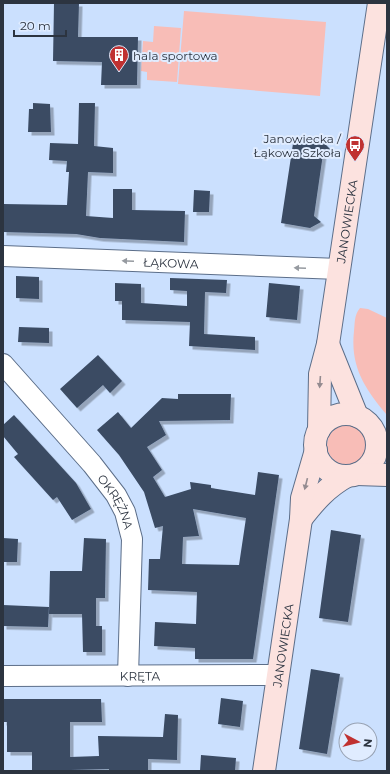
<svg xmlns="http://www.w3.org/2000/svg" width="390" height="774" font-family="Montserrat,sans-serif">
  <defs>
    <filter id="shadow"><feDropShadow dx="3.5" dy="3.5" stdDeviation="0" flood-color="#0004"/></filter>
  </defs>
  <rect width="100%" height="100%" fill="#cbe0fe"/>
  <path fill="#f8bdb7" d="M184,11l142,11 -6,74 -142,-12z
    M154,26l27,2 -4,54 -30,-2v-8l-6,-1 2,-30 10,1z
    M360,308l8,1 19,9v97c-22,-26 -37,-48 -33,-84 1,-8 0,-16 6,-23z
    M327 445a20 20 0 1 1 40 0a20 20 0 1 1-40 0Z"/>
  <path fill="#3a4b64" fill-rule="evenodd" filter="url(#shadow)" d="M54,3h25l-1,34h60l-1,48h-36l1,-23 -49,-1z
    M33,103l17,1 1,28h-23l1,-23h4z
    M79,103h16l-1,43 19,2v25l-25,-1 -2,44 27,2v-29h19v21l53,1 -1,31 -84,-4 -24,-4 -73,-2v-28l64,1 2,-33h-3l1,-11 -18,-1 1,-17 28,1z
    M294,137l17,1 12,4 8,8 -8,4 -9,62 7,6 -11,6 -29,-5z
    M194,190l16,1 -1,21h-16z
    M16,276l23,1v22l-23,-1z
    M170,278l57,2 -1,13 -21,-1 -1,42 51,3v13l-66,-4 1,-24 -68,-2v-19h-7v-18l26,1v19l46,3v-15l-17,-1z
    M269,283l31,3 -3,34 -31,-3z
    M19,327l30,1v15l-31,-1z
    M98,355l24,26 -12,12 -7,-8 -26,23 -17,-19z
    M178,394h53l-1,26 -71,1 7,14 -19,12 15,23 -9,7 12,20 26,-8 -1,-7 21,3v3l44,7 3,-23 21,3 -26,184h-58v-11l-41,-2 1,-24 41,2 1,-32 -49,-2 1,-31h11l3,-33 -8,2 -11,-36 -25,-37 -22,-25 21,-18 13,16 31,-30 16,1zM193,509l53,9 -7,47 -57,-1 1,-27 16,-1z
    M14,415l62,68 15,26 -19,11 -15,-23 -4,3 -39,-43 4,-3 -15,-18v-11z
    M331,530l30,5 -13,87 -29,-4z
    M3,538l15,1 -1,23h-14z
    M84,538l22,1 -1,59h-9v28h6v26h-19l-1,-38h-33l1,-43h32z
    M3,605l46,2 -1,20 -45,-1z
    M311,669l29,5 -13,80 -28,-5z
    M221,698l22,3 -3,26 -22,-3z
    M3,699h98l1,23h-32v35l29,-1 -1,-20 65,1 2,-23 13,1 -1,45 -29,-1v12h-39v-2l-77,2v-19h-25v-30h-4z
    M201,755l35,3 -1,13h-35z"/>
  <g fill="none" stroke-linecap="round" stroke-linejoin="round">
    <g stroke="#5c6e89" stroke-width="22">
      <g id="street">
        <path id="s1" d="M3,256l336,13"/>
        <path id="s2" d="M3,364l89,100 24,31 9,17 7,27 -4,137"/>
        <path id="s3" d="M3,676l275,-1"/>
      </g>
    </g>
    <g stroke="#5c6e89" stroke-width="24">
      <g id="secondary">
        <path d="M328,344l29,72"/>
        <circle cx="346" cy="445" r="31"/>
        <path id="s4" d="M319,430l1,-56 8,-30 51,-341"/>
        <path d="M357,474l30,1"/>
        <path d="M301,519c14,-18 26,-32 46,-43"/>
        <path id="s5" d="M264,771l37,-252 1,-21 14,-48"/>
      </g>
    </g>
    <use href="#street" stroke="#fff" stroke-width="20"/>
    <use href="#secondary" stroke="#fce2df" stroke-width="22"/>
  </g>
  <defs><path id="oneway-solid" d="M-6-.8H1V-3.2L6.5 0L1 3.2V.8H-6Z"/></defs>
  <g fill="#969aa0">
    <use href="#oneway-solid" transform="translate(128 261) rotate(-178)"/>
    <use href="#oneway-solid" transform="translate(300 268) rotate(-178)"/>
  </g>
  <g fill="#948b90">
    <use href="#oneway-solid" transform="translate(320 382) rotate(94)"/>
    <use href="#oneway-solid" transform="translate(306 484) rotate(104)"/>
  </g>
  <defs>
    <g id="building-pin" transform="scale(1)"><path d="M0 17L-7.5 6A9.5 9.5 0 1 1 7.5 6Z" fill="#c03131" stroke="#e0ecff"/><path d="M-4-6H4V6H1V3H-1V6H-4ZM-2.5-4.3h1.7v1.8h-1.7ZM.8-4.3h1.7v1.8H.8ZM-2.5-1h1.7V.8h-1.7ZM.8-1h1.7V.8H.8Z" fill="#fff"/></g>
    <g id="bus-pin" transform="scale(1)"><path d="M0 17L-7.5 6A9.5 9.5 0 1 1 7.5 6Z" fill="#c03131" stroke="#e0ecff"/><path d="M-5-6H5V4H4V6H2V4H-2V6H-4V4H-5ZM-3.5-4V0h7V-4ZM-3.5 1.2v1.5H-2V1.2ZM2 1.2v1.5H3.5V1.2Z" fill="#fff"/></g>
  </defs>
  <g fill-rule="evenodd">
    <use href="#building-pin" x="119" y="55"/>
    <use href="#bus-pin" x="355" y="145"/>
  </g>
  <g text-anchor="middle" dominant-baseline="central" stroke-width="4" stroke-linejoin="round" paint-order="stroke">
    <g font-size="12" fill="#2c3440" stroke="#e0ecff" text-anchor="start">
      <text x="133" y="55">hala sportowa</text>
      <text x="341" y="138" text-anchor="end">Janowiecka /<tspan x="341" dy="14">Łąkowa Szkoła</tspan></text>
    </g>
    <g font-size="12" fill="#2c3440" stroke="#e0ecff">
      <text stroke="none"><textPath href="#s4" startOffset="211">JANOWIECKA</textPath></text>
      <text stroke="none"><textPath href="#s1" startOffset="168">ŁĄKOWA</textPath></text>
      <text stroke="none"><textPath href="#s2" startOffset="179">OKRĘŻNA</textPath></text>
      <text stroke="none"><textPath href="#s5" startOffset="127">JANOWIECKA</textPath></text>
      <text stroke="none"><textPath href="#s3" startOffset="137">KRĘTA</textPath></text>
    </g>
  </g>
  <rect width="390" height="774" fill="none" stroke="#2c3440" stroke-width="8"/>
  <g transform="translate(358 742) rotate(97)"><circle r="19" fill="#e0ecff" stroke="#98a2b3"/>
  <path d="M0-3L7 15L0 10L-7 15Z" fill="#c03131"/>
  <text y="-6" font-size="11" font-weight="bold" text-anchor="middle" fill="#2c3440">N</text>
  </g>
  <path d="M14 30v6h52v-6" fill="none" stroke="#2c3440" stroke-width="2"/>
  <text x="20" y="30" font-size="12" fill="#2c3440" stroke="#e0ecff" stroke-width="3" paint-order="stroke">20 m</text>
</svg>
